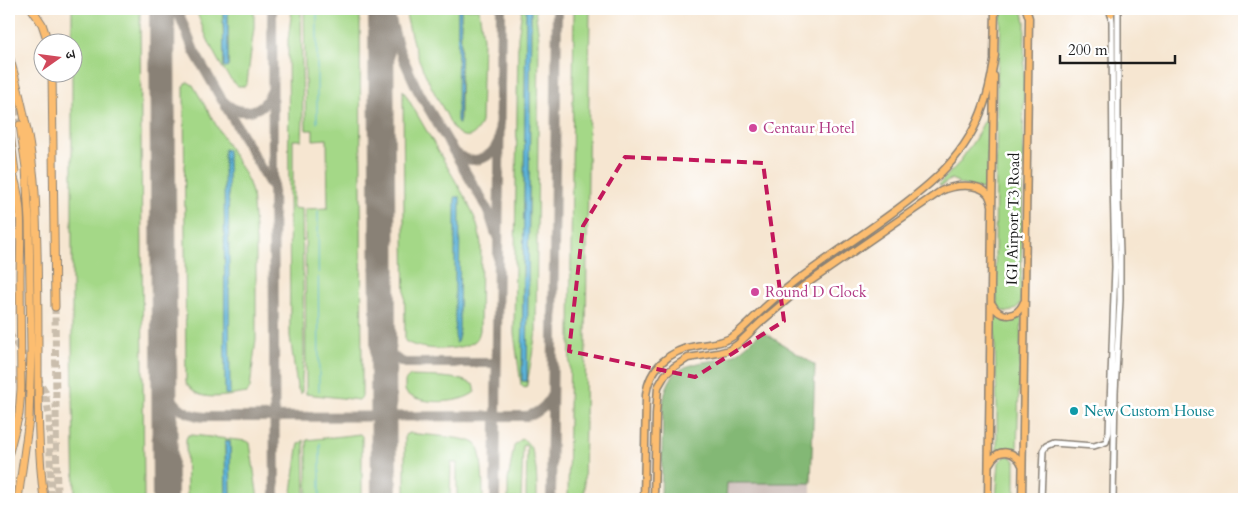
<svg xmlns="http://www.w3.org/2000/svg" width="1253" height="508" font-family="Cardo,'Noto Serif Devanagari',serif">
  <rect width="100%" height="100%" fill="#fff"/>
  <filter id="ink" filterUnits="userSpaceOnUse"><feTurbulence type="fractalNoise" baseFrequency=".02" numOctaves="2"/><feDisplacementMap in="SourceGraphic" scale="10" xChannelSelector="R" yChannelSelector="G"/><feConvolveMatrix kernelMatrix="1 2 1 2 8 2 1 2 1" color-interpolation-filters="sRGB"/></filter>
  <filter id="wash" filterUnits="userSpaceOnUse"><feTurbulence type="fractalNoise" baseFrequency=".0096" numOctaves="4" result="noise"/><feDisplacementMap in="SourceGraphic" scale="20" xChannelSelector="R" yChannelSelector="G"/><feGaussianBlur stdDeviation="1.12" result="paint"/><feColorMatrix in="noise" values="0 0 0 0 0 0 0 0 0 0 0 0 0 0 0 0 0 1.4 0 .05"/><feComposite in="paint" operator="in"/></filter>
  <g filter="url(#wash)">
    <rect width="100%" height="100%" fill="#f6e6d1"/>
    <path fill="#cfc0bb" d="M726,483h85v16h-85z"/>
    <path fill="#a4d887" stroke="#607a52" d="M72,9h68l4,490h-69l-3,-154z
      M196,9h27l1,58 4,-1v-57h26v19l-7,55 -2,3h-7c-17,-12 -36,-57 -42,-77z
      M292,9h9l2,111 -1,20h-9v68l9,1 2,145 -2,25v14h-2l-3,-6 -7,-51 -2,-296z
      M304,9h56l2,366v22l-3,3 -53,-6 -1,-185 23,-1 -1,-69 -14,1v-10h-7z
      M405,9h53v114l2,-4 1,-110h18l4,29 -2,84c-3,10 -12,20 -23,11 -6,-4 -9,-13 -12,-19 -13,-23 -25,-46 -33,-71 -3,-11 -6,-23 -8,-34z
      M522,9h4l-4,372h5l4,-372h4l4,29 -3,294 -9,53 -1,3 -3,-1 -2,-2 -7,-52 4,-296z
      M574,9h16l-6,490h-16z
      M1002,9h18l3,3 2,10 -4,280c-4,7 -11,13 -20,8l-4,-7 -2,-50 2,-181 3,-25 1,-31z
      M188,82l5,3 52,90 4,8 3,10 4,48v98l-6,49 -3,5c-14,2 -37,7 -49,1 -5,-3 -9,-7 -12,-11l-2,-295 1,-5z
      M403,90l63,109c8,15 13,28 15,45l-1,86c-1,5 -2,8 -5,11 -14,11 -56,10 -70,0z
      M988,113l-1,77 -29,-6v-2l-7,-3 -10,7 -2,-2 20,-21 16,-24z
      M994,314c11,6 17,5 28,1l-3,71 -2,67 -8,-3 -12,3v-46z
      M410,376c16,1 52,-1 65,10v6c-15,12 -51,13 -68,2l-2,-4v-9z
      M409,433c12,2 60,4 67,11 7,8 7,44 7,55h-26v-36h-6l-1,36h-45v-64z
      M360,434l2,2v63h-55v-59z
      M188,435h4l55,6 3,2 8,56h-27l-1,-58h-5l1,58h-39l-1,-60z
      M522,439c16,6 15,45 15,60h-11l1,-53 -4,-1 -2,54h-13v-19l6,-34 6,-6z
      M304,440l1,59h-14l7,-51 1,-4z
      M1008,456l4,1 3,4v38h-19l3,-37 5,-5z"/>
    <path fill="#83b874" stroke="#506a48" d="M762,331l53,34 -4,118h-84l-1,16h-65l2,-94c4,-32 16,-39 46,-44 6,-1 13,-1 19,-4 13,-4 24,-17 34,-26z"/>
    <path fill="#5cb3d9" stroke="#3c687a" d="M223,9h5v58h-4z
      M458,9h3l-2,115h-1l-1,-4z
      M526,9h5l-4,372h-5z
      M224,149l4,1 2,244h-5z
      M455,197h5l-1,137 -2,9h-1l-1,-9z
      M225,441h5l1,58h-5z"/>
    <g fill="none" stroke-linecap="round" stroke-linejoin="round">
      <path stroke="#5cb3d9" stroke-width="1" d="M317,9v114
        M318,211l1,180
        M320,443v56"/>
      <path stroke="#898176" stroke-width="10" d="M177,9l17,42 28,49c16,17 40,15 49,-8
        M272,9l3,490
        M388,9l11,40 18,40 64,109 8,15 6,19
        M225,105l46,81
        M456,153c15,13 35,7 42,-11
        M383,335c3,14 8,23 22,28h91
        M164,380c6,23 18,35 41,37l322,-1c12,-3 20,-10 25,-22
        M495,499l6,-490
        M551,499l6,-490"/>
      <path stroke="#898176" stroke-width="26" d="M162,9l3,490
        M381,9l3,490"/>
    </g>
  </g>
  <g filter="url(#ink)">
    <g fill="none" stroke-linecap="round" stroke-linejoin="round">
      <path stroke="#cabead" stroke-width="7" stroke-dasharray="7 3.5" stroke-linecap="butt" d="M9,78l5,14 6,33
        M55,307l2,192
        M9,333l23,35
        M37,377l8,14 4,25 2,83"/>
      <g stroke="#898176" stroke-width="8">
        <path id="minor" d="M1041,499l2,-48 3,-5 7,-3 41,3 12,-4 3,-10 6,-165 -2,-87 -1,-158 -1,-10
          M1113,499l2,-107 5,-92v-46l-2,-55v-190"/>
      </g>
      <g stroke="#898176" stroke-width="9">
        <path id="major" d="M1111,14l2,-5
          M994,58l1,-49
          M992,304c8,15 25,15 32,-2
          M990,463c8,-16 25,-13 32,2
          M644,499l2,-104c3,-27 24,-45 50,-49 14,-3 27,-2 39,-11 10,-8 19,-18 28,-26 15,-14 31,-27 47,-38 26,-19 52,-36 78,-55 43,-31 79,-60 96,-112 6,-16 8,-32 11,-49
          M654,499l2,-85 2,-27 7,-12 9,-8 14,-9 30,-5 11,-3 9,-6 24,-23 40,-34 139,-96c12,-6 37,-9 47,3 2,3 3,7 4,11
          M988,499l6,-423
          M1022,499l7,-481 -3,-9"/>
      </g>
      <g stroke="#898176" stroke-width="9">
        <path id="highway" d="M32,9l10,15 6,18
          M9,56c13,44 23,90 26,137 3,55 3,111 3,166 0,47 0,94 6,140
          M52,72l3,235
          M9,126l6,46
          M9,165c16,32 11,77 11,113 0,37 1,74 1,111l-2,25 -10,38
          M9,436l4,-14
          M18,499l11,-80 2,-68 -2,-129 -3,-54 -6,-43"/>
      </g>
      <use href="#minor" stroke="#fff" stroke-width="5"/>
      <use href="#major" stroke="#fcbd6f" stroke-width="6"/>
      <use href="#highway" stroke="#fcbd6f" stroke-width="7"/>
    </g>
  </g>
  <path fill="none" stroke="#c2185b" stroke-width="4" stroke-dasharray="10 6" stroke-linejoin="round" d="M625,157l138,6 21,158 -89,56 -126,-26 14,-125z"/>
  <g fill="#d1479c" stroke="#fff" stroke-width="2">
    <circle cx="753" cy="128" r="5"/>
    <circle cx="755" cy="292" r="5"/>
  </g>
  <circle fill="#0f9aa8" stroke="#fff" stroke-width="2" cx="1074" cy="411" r="5"/>
  <g text-anchor="middle" dominant-baseline="central" stroke-width="5" stroke-linejoin="round" paint-order="stroke">
    <g font-size="15" fill="#b23c85" stroke="#fff" text-anchor="start">
      <text x="763" y="128">Centaur Hotel</text>
      <text x="765" y="292">Round D Clock</text>
    </g>
    <g font-size="15" fill="#1c1c1c" stroke="#fff">
      <text transform="translate(1013 219) rotate(-89)">IGI Airport T3 Road</text>
    </g>
    <g font-size="15" fill="#0d838f" stroke="#fff" text-anchor="start">
      <text x="1084" y="411">New Custom House</text>
    </g>
  </g>
  <rect width="1253" height="508" fill="none" stroke="#fff" stroke-width="30"/>
  <g transform="translate(58 58) rotate(76)"><circle r="24" fill="#ffffff" stroke="#a4a4a4"/>
  <path d="M0-4L9 19L0 12L-9 19Z" fill="#d1495b"/>
  <text y="-8" font-size="14" font-weight="bold" text-anchor="middle" fill="#1c1c1c">उ</text>
  </g>
  <path d="M1060 55v8h115v-8" fill="none" stroke="#1c1c1c" stroke-width="2.5"/>
  <text x="1068" y="55" font-size="15" fill="#1c1c1c" stroke="#ffffff" stroke-width="4" paint-order="stroke">200 m</text>
</svg>
